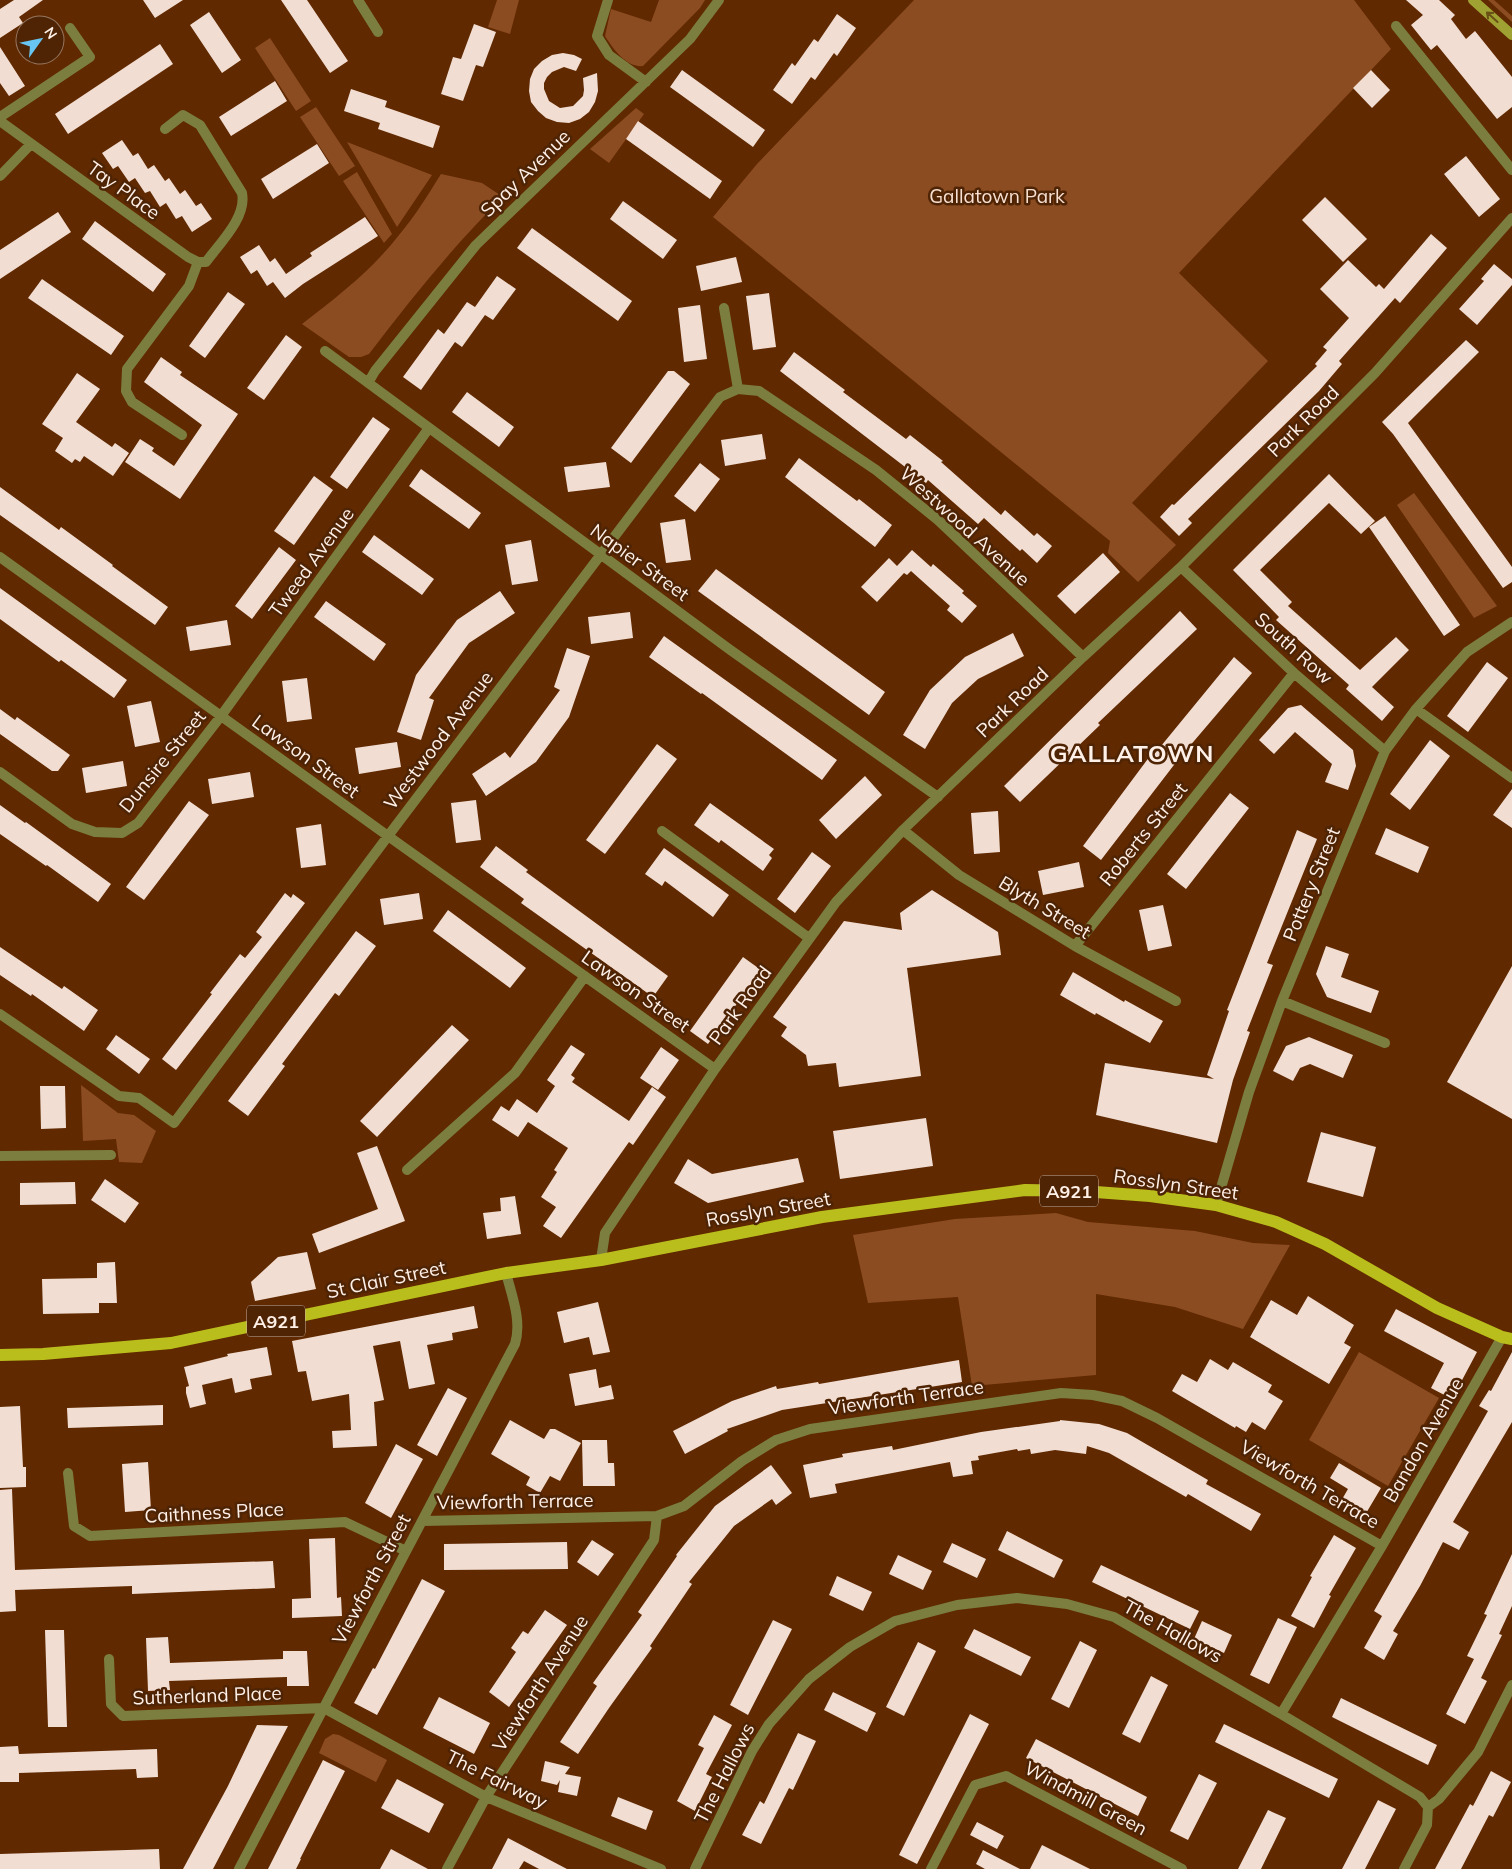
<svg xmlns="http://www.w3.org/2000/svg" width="1512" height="1869" font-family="Mulish,sans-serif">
  <rect width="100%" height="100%" fill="#602900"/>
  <path fill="#8c4c21" d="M497,0h22l-9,34 -22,-7z
    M659,0h46l-5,8 -57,58c-16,2 -30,-17 -38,-30l6,-27 40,13z
    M914,0h440l37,49 -212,224 89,88 -136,142 44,42 -38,37 -30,-29 2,-12 -397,-324 44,-53z
    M1488,0h6l18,16v6z
    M270,38l41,63 -15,10 -41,-63z
    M316,107l39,59 -16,10 -39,-59z
    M636,108l8,6 -35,49 -19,-14z
    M347,142l85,33 -35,52z
    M357,172l35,62 -8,9 -41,-62z
    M441,174l41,9 21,14c-49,48 -92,102 -134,157l-8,3h-12l-47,-33c35,-27 70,-54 97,-89 16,-19 29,-40 42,-61z
    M1414,493l83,113 -23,12 -77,-113z
    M81,1085l37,28 16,2 22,16 -14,32 -23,-1 -3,-23 -33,2z
    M1056,1213l32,9 107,9 58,12 37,2 -47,84 -68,-22 -79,-13v81l-124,11 -14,-89 -90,6 -15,-68 102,-16z
    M1359,1352l80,46 -51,88 -79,-46z
    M333,1734l6,1 48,25 -11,22 -57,-29 6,-14z"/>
  <path fill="#f1ddd2" d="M14,0h29l-24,17 4,6 -23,15v-29z
    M143,0h40l-28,18z
    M281,0h26l41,61 -18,12z
    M1406,0h33l16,15 -4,4 15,20 9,-8 37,46v30l-15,12 -60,-74 -6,5 -20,-25 12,-10z
    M209,12l32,48 -19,13 -32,-48z
    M837,14l19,14 -19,28 -3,-3 -19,27 -4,-3 -19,27 -19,-14 19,-27 3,3 19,-27 4,3z
    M474,24l22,8 -13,35 -7,-2 -13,36 -22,-7 12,-37 8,2z
    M160,44l13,20 -105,70 -13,-20z
    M0,47l25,39 -16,10 -9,-13z
    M563,53l11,2 8,4 -6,12 -12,-4 -12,5 -5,5 -3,6v6l5,12 11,7 13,-2 10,-10 1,-6 -1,-12 14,-5 1,18 -3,11 -6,10 -9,7 -11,4 -12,-1 -11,-4 -8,-7 -7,-9 -2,-11 1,-12 4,-10 8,-8 10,-6z
    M682,70l83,60 -12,17 -83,-60z
    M1371,70l19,20 -18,18 -19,-20z
    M275,81l12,20 -56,35 -12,-19z
    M351,89l36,12 -2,6 55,19 -7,22 -55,-19 2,-6 -36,-12z
    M638,121l84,60 -12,18 -84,-60z
    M122,140l11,16 5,-3 10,16 6,-4 11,16 4,-3 11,16 5,-4 11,16 5,-3 11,16 -20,13 -10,-16 -6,3 -10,-16 -6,4 -10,-16 -5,2 -10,-15 -6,4 -11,-16 -5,3 -11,-16z
    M317,144l12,19 -56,36 -12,-20z
    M1466,156l34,43 -21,18 -35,-43z
    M1325,197l42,42 -24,23 -41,-42z
    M623,201l54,39 -14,19 -53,-40z
    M58,212l13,20 -71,47v-29z
    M365,217l13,19 -75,48 -18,14 -12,-16 -6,4 -10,-16 -6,4 -11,-17 19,-12 11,17 5,-4 11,16 26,-18 -2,-3z
    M95,221l71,53 -13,18 -71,-53z
    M532,228l100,73 -14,20 -101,-73z
    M1431,234l16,14 -47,55 -5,-5 -56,63 3,3 -23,27 -131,128 4,4 -13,13 -19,-19 12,-13 2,1 143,-139 -2,-2 12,-14 -4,-3 26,-29 -29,-29 28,-29 28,27 3,-3 5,5z
    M736,257l6,25 -41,9 -5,-25z
    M1494,264l18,15v6l-35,40 -18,-16 25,-28 -3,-2z
    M497,276l19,13 -23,31 -8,-5 -23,32 -7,-5 -34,48 -18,-13 35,-48 6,5 23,-32 8,5z
    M42,279l82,57 -13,19 -83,-57z
    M228,292l17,12 -40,54 -16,-12z
    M769,293l7,54 -23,3 -7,-54z
    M700,305l7,54 -23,3 -6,-54z
    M286,335l16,12 -38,53 -17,-12z
    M1466,340l13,12 -71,71 104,144v15l-9,6 -110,-154 -11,-12z
    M794,352l51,38 -2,2 63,47 4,-4 33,26 -2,1 60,53 4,-5 29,26 3,-3 15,13 -15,17 -15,-14 -2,2 -36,-33 -6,6 -50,-44 -2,3 -146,-112z
    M161,357l21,15 -2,3 58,39 -58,85 -55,-37 15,-23 14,9 -2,3 22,15 28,-41 -58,-43z
    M668,371h6l16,13 -59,79 -20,-15z
    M77,373l23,16 -24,33 36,25 3,-4 14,10 -16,23 -29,-20 -4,6 -5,-3 -3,4 -17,-12 8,-13 -21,-14z
    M467,392l47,35 -15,20 -47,-35z
    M373,417l17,12 -43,60 -17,-12z
    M762,434l4,25 -41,7 -4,-26z
    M799,458l58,43 2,-2 33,26 -17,22 -90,-70z
    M606,462l4,25 -42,5 -4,-25z
    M700,463l20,16 -25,33 -21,-16z
    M421,469l60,44 -12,16 -60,-43z
    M1329,474l46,47 -14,13 -32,-31 -69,67 32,32 -4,4 72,64 36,-33 13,13 -37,37 22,20 -12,14 -36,-32 3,-4 -73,-65 3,-3 -46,-47z
    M314,476l19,14 -39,55 -20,-14z
    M0,487l59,43 2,-3 52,38 -1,1 56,41 -13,18 -155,-110z
    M1385,516l75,109 -16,11 -75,-109z
    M685,519l6,41 -25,3 -6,-40z
    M374,535l60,44 -12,16 -60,-43z
    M531,540l7,41 -26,4 -7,-40z
    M279,547l17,13 -44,59 -17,-13z
    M912,550l19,17 2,-3 31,27 -2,2 15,13 -15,17 -15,-13 3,-4 -39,-35 -4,4 -3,-2 -27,29 -16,-15 28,-29 8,8z
    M1103,553l17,19 -45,42 -18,-18z
    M716,569l169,123 -16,23 -171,-124z
    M0,588l127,92 -13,18 -53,-38 -2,2 -59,-43z
    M500,591l15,22 -46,30 -40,55 5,2 -13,40 -24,-8 19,-57 41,-55z
    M326,601l60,43 -12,17 -60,-44z
    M1180,611l17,18 -99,94 2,2 -80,77 -16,-16z
    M630,612l3,26 -42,6 -3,-27z
    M227,620l4,25 -41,6 -4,-24z
    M1013,633l11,23 -46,23 -26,24 -27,46 -22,-14 27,-45 35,-33z
    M664,636l173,124 -15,20 -120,-87 -1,1 -52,-37z
    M567,648l23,8 -21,61 -33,45 -50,34 -14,-22 33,-22 5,6 50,-68 -6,-3z
    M1234,657l18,16 -75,88 -76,99 -18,-14 67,-90 2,1z
    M1487,662l21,16 -40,54 -21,-16z
    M307,678l5,41 -25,3 -5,-41z
    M151,701l9,41 -25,5 -8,-41z
    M1301,705l52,45 3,16 -8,24 -23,-8 7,-18 -37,-32 -21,22 -15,-14 29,-32z
    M0,709l15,11 2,-3 53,38 -12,16h-6l-52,-37z
    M1430,740l20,16 -40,54 -20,-16z
    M397,742l4,25 -42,7 -4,-26z
    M657,744l20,15 -72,95 -19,-14z
    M123,761l4,25 -41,7 -4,-25z
    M250,772l4,25 -42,7 -4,-25z
    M865,776l17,19 -46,44 -17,-19z
    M1512,789v39l-19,-13z
    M1230,793l19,15 -63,81 -19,-15z
    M476,800l5,40 -25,3 -5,-40z
    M189,801l20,14 -65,85 -18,-13z
    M710,803l64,46 -5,6 3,3 -9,13 -42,-31 -2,3 -25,-18z
    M0,805l25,18 1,-1 85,62 -13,18 -51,-37 -1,1 -46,-32z
    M998,811l2,41 -26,2 -3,-41z
    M321,824l5,41 -25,3 -5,-40z
    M1386,828l43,19 -11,26 -43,-19z
    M1297,830l20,9 -50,124 6,2 -26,66 3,1 -17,48 -16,63 -121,-28 9,-52 109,16 -7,-4 22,-64 -2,-1z
    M496,846l32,24 -2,2 142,104 -15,21 -132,-94 3,-4 -44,-32z
    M664,848l65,47 -16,22 -48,-36 -3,5 -17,-12z
    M812,852l19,14 -36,47 -18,-14z
    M1079,862l5,25 -41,8 -5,-24z
    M932,890l66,42 3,23 -94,13 14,108 -82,11 -3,-24 -28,3 -2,-11 -25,-19 6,-9 -14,-10 71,-96 58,9 -2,-17z
    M285,893l6,5 2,-4 12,9 -129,167 -14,-11 50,-65 -2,-1 30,-39 5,4 17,-21 -6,-5z
    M419,893l4,26 -39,6 -4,-26z
    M1163,905l9,41 -24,5 -9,-41z
    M448,910l78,58 -16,20 -77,-57z
    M356,931l20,15 -37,50 -4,-3 -53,71 3,2 -37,50 -20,-15z
    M1326,946l23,8 -8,23 38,14 -8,22 -44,-16 -11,-23z
    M0,947l62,42 2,-3 34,24 -14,21 -52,-37 -1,2 -31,-21z
    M743,957l18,13 -53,74 -18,-13z
    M1512,966v153l-65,-37z
    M1073,972l51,30 1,-2 38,21 -13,22 -54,-30 -1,2 -35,-20z
    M452,1025l17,15 -92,97 -17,-16z
    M116,1035l34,24 -11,15 -33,-25z
    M1309,1037l44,18 -10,23 -33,-14 -10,4 -7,13 -20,-10 13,-25z
    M571,1045l14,9 -14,21 4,3 -3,4 57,39 23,-34 14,10 -33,48 -4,-3 -68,96 -18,-12 13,-19 -15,-10 16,-25 -3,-2 14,-22 -40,-26 -10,15 -26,-17 9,-14 8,5 8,-12 20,14 18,-27 -8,-6z
    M661,1047l18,13 -21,30 -18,-12z
    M40,1086h25l1,42 -25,1z
    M926,1118l7,48 -93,13 -7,-48z
    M1321,1132l55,15 -13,50 -56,-15z
    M377,1146l28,75 -86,32 -7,-19 66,-25 -21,-56z
    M798,1158l6,24 -96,21 -34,-20 14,-24 24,15z
    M105,1179l34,24 -14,20 -34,-23z
    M75,1182l1,22 -56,1v-22z
    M515,1196l6,38 -34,5 -4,-26 18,-2 -1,-13z
    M307,1252l9,37 -61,12 -4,-19 27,-25z
    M115,1262l2,41h-18v10l-56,1 -1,-35 55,-1v-15z
    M1308,1296l46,29 -10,18 7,4 -22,37 -79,-47 21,-37 26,15z
    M598,1302l12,50 -17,3 -4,-18 -25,6 -7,-31z
    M474,1306l4,22 -26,5 1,7 -26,5 8,39 -26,5 -9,-48 -27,5 11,54 -10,2 3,44 -44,2 -1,-17 19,-1 -2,-36 -37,7 -6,-30 -8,1 -6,-31z
    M1396,1309l81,43 -25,47 -21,-11 13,-25 -60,-32z
    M267,1347l5,28 -22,4 2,10 -17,4 -3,-15 -30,7 4,19 -16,4 -4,-15v-6l3,-1 -5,-19 44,-11 -1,-2z
    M1512,1352v70l-59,100 16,10 -10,18 -16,-8 -23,44 -27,45 5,3 -14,26 -20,-12 18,-32 -8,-5 114,-200 -9,-5 10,-16 2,1z
    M1210,1359l18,11 5,-8 39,23 -4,7 15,9 -18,29 -13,-8 -6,10 -10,-6 -1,2 -63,-37 10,-17 15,8z
    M959,1360l3,22 -180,28 -55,19 1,2 -43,23 -12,-23 59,-30 44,-15 1,3 41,-7 1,2z
    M596,1369l3,19 12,-3 3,14 -39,7 -6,-32z
    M448,1388l19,10 -30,58 -20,-11z
    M163,1405v20l-95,3 -1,-20z
    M20,1406l3,61h3v20l-26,1v-81z
    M510,1420l34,19 6,-10h5l26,14 -21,38 -10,-5 -10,17 -14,-8 4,-8 -39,-23z
    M1060,1420l39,4 28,9 81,47 -2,4 55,30 -10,17 -63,-37 -2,3 -77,-44 -22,-7 -1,8 -31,-4 -24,4 -1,-5 -12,2 -1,-2 -39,7 1,4 -8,1 2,13 -20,3 -3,-15 -115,22 2,9 -27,5 -7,-33 40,-8 -1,-3 50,-8 1,4 88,-18 79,-11z
    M582,1440h25l1,23h6l1,23h-32z
    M396,1444l27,15 -32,59 -26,-15z
    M148,1462l3,48 -26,2 -3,-48z
    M1339,1463l42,25 -16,27 -24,-14 7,-12 -18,-11z
    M771,1465l21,28 -16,12 -4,-6 -38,27 -45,56 3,2 -42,62 2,2 -43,60 -31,46 -18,-12 37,-56 -4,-3 49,-68 -4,-3 39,-56 -1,-1 39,-49z
    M12,1489l3,81 258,-9 2,27 -143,6v-8l-117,4 1,21 -16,1v-122z
    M1007,1531l56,29 -9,18 -56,-28z
    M1334,1535l22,13 -27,47 2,1 -17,32 -23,-12 21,-39 -2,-1z
    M335,1538l2,60 4,-1 1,19 -50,2v-19l19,-1 -2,-59z
    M592,1540l22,14 -16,22 -21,-14z
    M567,1542l1,27 -124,1v-26z
    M952,1543l34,16 -9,19 -34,-16z
    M1512,1554v52l-13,28 3,1 -21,43 6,3 -22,43 -19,-10 28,-55 -7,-3 20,-41 -3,-1z
    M898,1555l34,16 -9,19 -34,-16z
    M1101,1565l98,46 -9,18 -98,-47z
    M837,1576l35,16 -9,19 -34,-16z
    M422,1579l23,12 -68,124 -23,-12 19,-35 2,1z
    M545,1610l22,15 -58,82 -20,-15 27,-40 -5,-4 12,-17 5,3z
    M1278,1618l19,9 -28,57 -19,-9z
    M773,1620l19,9 -44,86 -18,-10z
    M1202,1621l30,14 -8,18 -30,-14z
    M974,1629l57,28 -10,19 -57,-28z
    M45,1630h19l3,97h-19z
    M168,1637l2,26 113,-4v-8h24l2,35h-22v-9l-118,4 1,9 -22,1 -2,-53z
    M1080,1641l17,9 -28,58 -18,-9z
    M918,1642l18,9 -32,65 -18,-9z
    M1151,1676l17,9 -28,58 -18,-9z
    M833,1692l43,21 -9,19 -43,-22z
    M439,1697l51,26 -16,31 -51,-26z
    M1341,1698l96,47 -9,20 -96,-48z
    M970,1714l19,10 -72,140 -18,-9z
    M714,1715l18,10 -26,49 6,3 -17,34 -18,-10 27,-53 -6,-3z
    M1224,1724l114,55 -9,19 -114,-56z
    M257,1725l31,1 -75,143h-30l45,-83z
    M798,1733l18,8 -23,49 -4,-2 -28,56 -19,-9 18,-34 4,3z
    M1036,1739l111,58 -9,19 -112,-58z
    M18,1746l1,8 138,-5 1,28 -21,1 -1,-9 -117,4v9h-19v-35z
    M323,1760l22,11 -45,88h1l-5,10h-28z
    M545,1761l25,6 -5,7 16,3 -4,19 -19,-4 2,-12 -3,5 -16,-4z
    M1491,1771l20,11 -18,35 -4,-2 -28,54h-26l35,-65 3,2z
    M1199,1774l18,9 -29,57 -18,-9z
    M397,1779l47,25 -15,29 -48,-25z
    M618,1797l35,14 -7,19 -35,-14z
    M1378,1800l18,9 -31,60h-23z
    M1268,1810l18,8 -25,51h-23z
    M977,1822l27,14 -7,13 -27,-14z
    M508,1838l59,31h-28l-15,-8 -5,8h-27z
    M1042,1845l48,24h-60z
    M159,1849l1,20h-160v-15z
    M391,1849l37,20h-48z
    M983,1850l37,19h-35l-9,-5z"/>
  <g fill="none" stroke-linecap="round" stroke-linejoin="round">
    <path stroke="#7b7e3e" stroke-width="10" d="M358,0l20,32
      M608,0l-11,36 12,19 37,27
      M1396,26l116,144
      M0,117l90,-60 -20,-29
      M0,121l188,136 10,5
      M165,129l18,-14 17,10 42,68c5,24 -22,50 -36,69h-8l-9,24 -62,83 -1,22 6,11 50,33
      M0,176l31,-32
      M724,308l14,81
      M325,351l404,298 209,148
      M368,383l7,-12 101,-126 214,-206 29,-39
      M0,557l388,279 327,233
      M1181,567l113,106 91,78
      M1416,709l96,69
      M0,772l72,52 23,8 27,1 16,-10 83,-107 208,-288
      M903,830l56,45 116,71 101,55
      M662,831l147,107
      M1075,946l219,-273
      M1282,1001l103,42
      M0,1014l119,82 20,2 35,25 214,-287 332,-439 18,-8 21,2 117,79 62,50 145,137
      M0,1156l111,-1
      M407,1170l108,-97 70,-97
      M1216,1205l33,-113 33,-91 103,-250 31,-42 51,-57 45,-30
      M601,1260l4,-27 110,-164 121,-167 67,-72 180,-173 98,-90 194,-194 137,-155
      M68,1473l6,53 16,10 255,-14 61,29
      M422,1521l235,-5 27,-10 58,-45 34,-21 34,-11 251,-36 32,2 29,6 35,17 225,128
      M109,1659l2,45 12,12 201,-8
      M324,1708l162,89 175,72
      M1281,1714l101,-168 120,-209
      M239,1869l276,-525c7,-23 -3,-48 -9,-71
      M447,1869l39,-72 168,-257 3,-24
      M695,1869l57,-118 17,-27 40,-45 41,-32 45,-26 62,-16 60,-7 50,6 47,13 167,97 139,83 8,10
      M931,1869l44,-84 31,-9 176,93
      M1404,1869l23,-44 1,-18 11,-8 39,-47 34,-67"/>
    <path stroke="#9fa233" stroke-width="10" d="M1473,0l39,35"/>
    <path stroke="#babe1c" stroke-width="12" d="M0,1355l43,-1 128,-11 335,-70 95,-13 221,-43 203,-27 57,1 68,5 66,9 60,17 49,22 112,64 65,29 10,2"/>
  </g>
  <defs><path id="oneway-shaft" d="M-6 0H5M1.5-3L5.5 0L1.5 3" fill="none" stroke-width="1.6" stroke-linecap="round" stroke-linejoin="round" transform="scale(1.25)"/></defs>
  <use stroke="#6a5015" href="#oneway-shaft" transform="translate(1492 17) rotate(-138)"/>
  <g text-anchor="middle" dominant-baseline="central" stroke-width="5" stroke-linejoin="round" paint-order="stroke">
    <g fill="#4e2405" stroke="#cab3a4" stroke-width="1">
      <rect x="1040" y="1175.5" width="58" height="31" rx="4"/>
      <rect x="247" y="1305.5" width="58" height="31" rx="4"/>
    </g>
    <g font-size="18" font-weight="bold" fill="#fff0e8">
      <text x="1069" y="1191">A921</text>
      <text x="276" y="1321">A921</text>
    </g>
    <g font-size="19" fill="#fff0e8" stroke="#4e2405">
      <text transform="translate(525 173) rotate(-44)">Spay Avenue</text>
      <text transform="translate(124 190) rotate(36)">Tay Place</text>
      <text transform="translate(1303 421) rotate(-45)">Park Road</text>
      <text transform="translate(965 526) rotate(42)">Westwood Avenue</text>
      <text transform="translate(311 562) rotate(-54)">Tweed Avenue</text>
      <text transform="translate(640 562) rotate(36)">Napier Street</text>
      <text transform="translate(1294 648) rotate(42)">South Row</text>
      <text transform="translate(1012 702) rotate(-44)">Park Road</text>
      <text transform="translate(438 740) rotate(-53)">Westwood Avenue</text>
      <text transform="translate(306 756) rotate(36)">Lawson Street</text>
      <text transform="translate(162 761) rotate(-51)">Dunsire Street</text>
      <text transform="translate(1143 834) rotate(-51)">Roberts Street</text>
      <text transform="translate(1311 884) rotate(-68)">Pottery Street</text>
      <text transform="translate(1045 907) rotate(31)">Blyth Street</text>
      <text transform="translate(636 991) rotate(35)">Lawson Street</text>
      <text transform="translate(740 1005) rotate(-54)">Park Road</text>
      <text transform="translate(1176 1184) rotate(8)">Rosslyn Street</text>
      <text transform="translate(768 1209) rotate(-10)">Rosslyn Street</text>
      <text transform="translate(386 1279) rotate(-12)">St Clair Street</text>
      <text transform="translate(906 1397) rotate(-8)">Viewforth Terrace</text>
      <text transform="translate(1423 1440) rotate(-60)">Bandon Avenue</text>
      <text transform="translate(1310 1484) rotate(30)">Viewforth Terrace</text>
      <text transform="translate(515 1501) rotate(-1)">Viewforth Terrace</text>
      <text transform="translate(214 1512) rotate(-3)">Caithness Place</text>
      <text transform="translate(371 1579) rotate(-62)">Viewforth Street</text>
      <text transform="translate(1173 1631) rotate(29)">The Hallows</text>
      <text transform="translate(540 1683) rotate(-57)">Viewforth Avenue</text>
      <text transform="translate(207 1695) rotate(-2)">Sutherland Place</text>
      <text transform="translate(724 1773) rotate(-63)">The Hallows</text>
      <text transform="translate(497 1779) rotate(26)">The Fairway</text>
      <text transform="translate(1086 1798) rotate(28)">Windmill Green</text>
    </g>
    <g font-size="19" fill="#f7dfd1" stroke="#4e2405">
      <text x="997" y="196">Gallatown Park</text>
    </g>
    <g font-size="24" font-weight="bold" letter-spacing="1" fill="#fff0e8" stroke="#4e2405">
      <text x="1132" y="753">GALLATOWN</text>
    </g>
  </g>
  <g transform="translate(40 40) rotate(57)"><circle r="24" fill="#4e2405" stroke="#957660"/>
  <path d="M0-4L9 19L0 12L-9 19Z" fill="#68c4f0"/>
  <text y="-8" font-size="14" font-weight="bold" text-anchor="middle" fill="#fff0e8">N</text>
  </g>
</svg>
